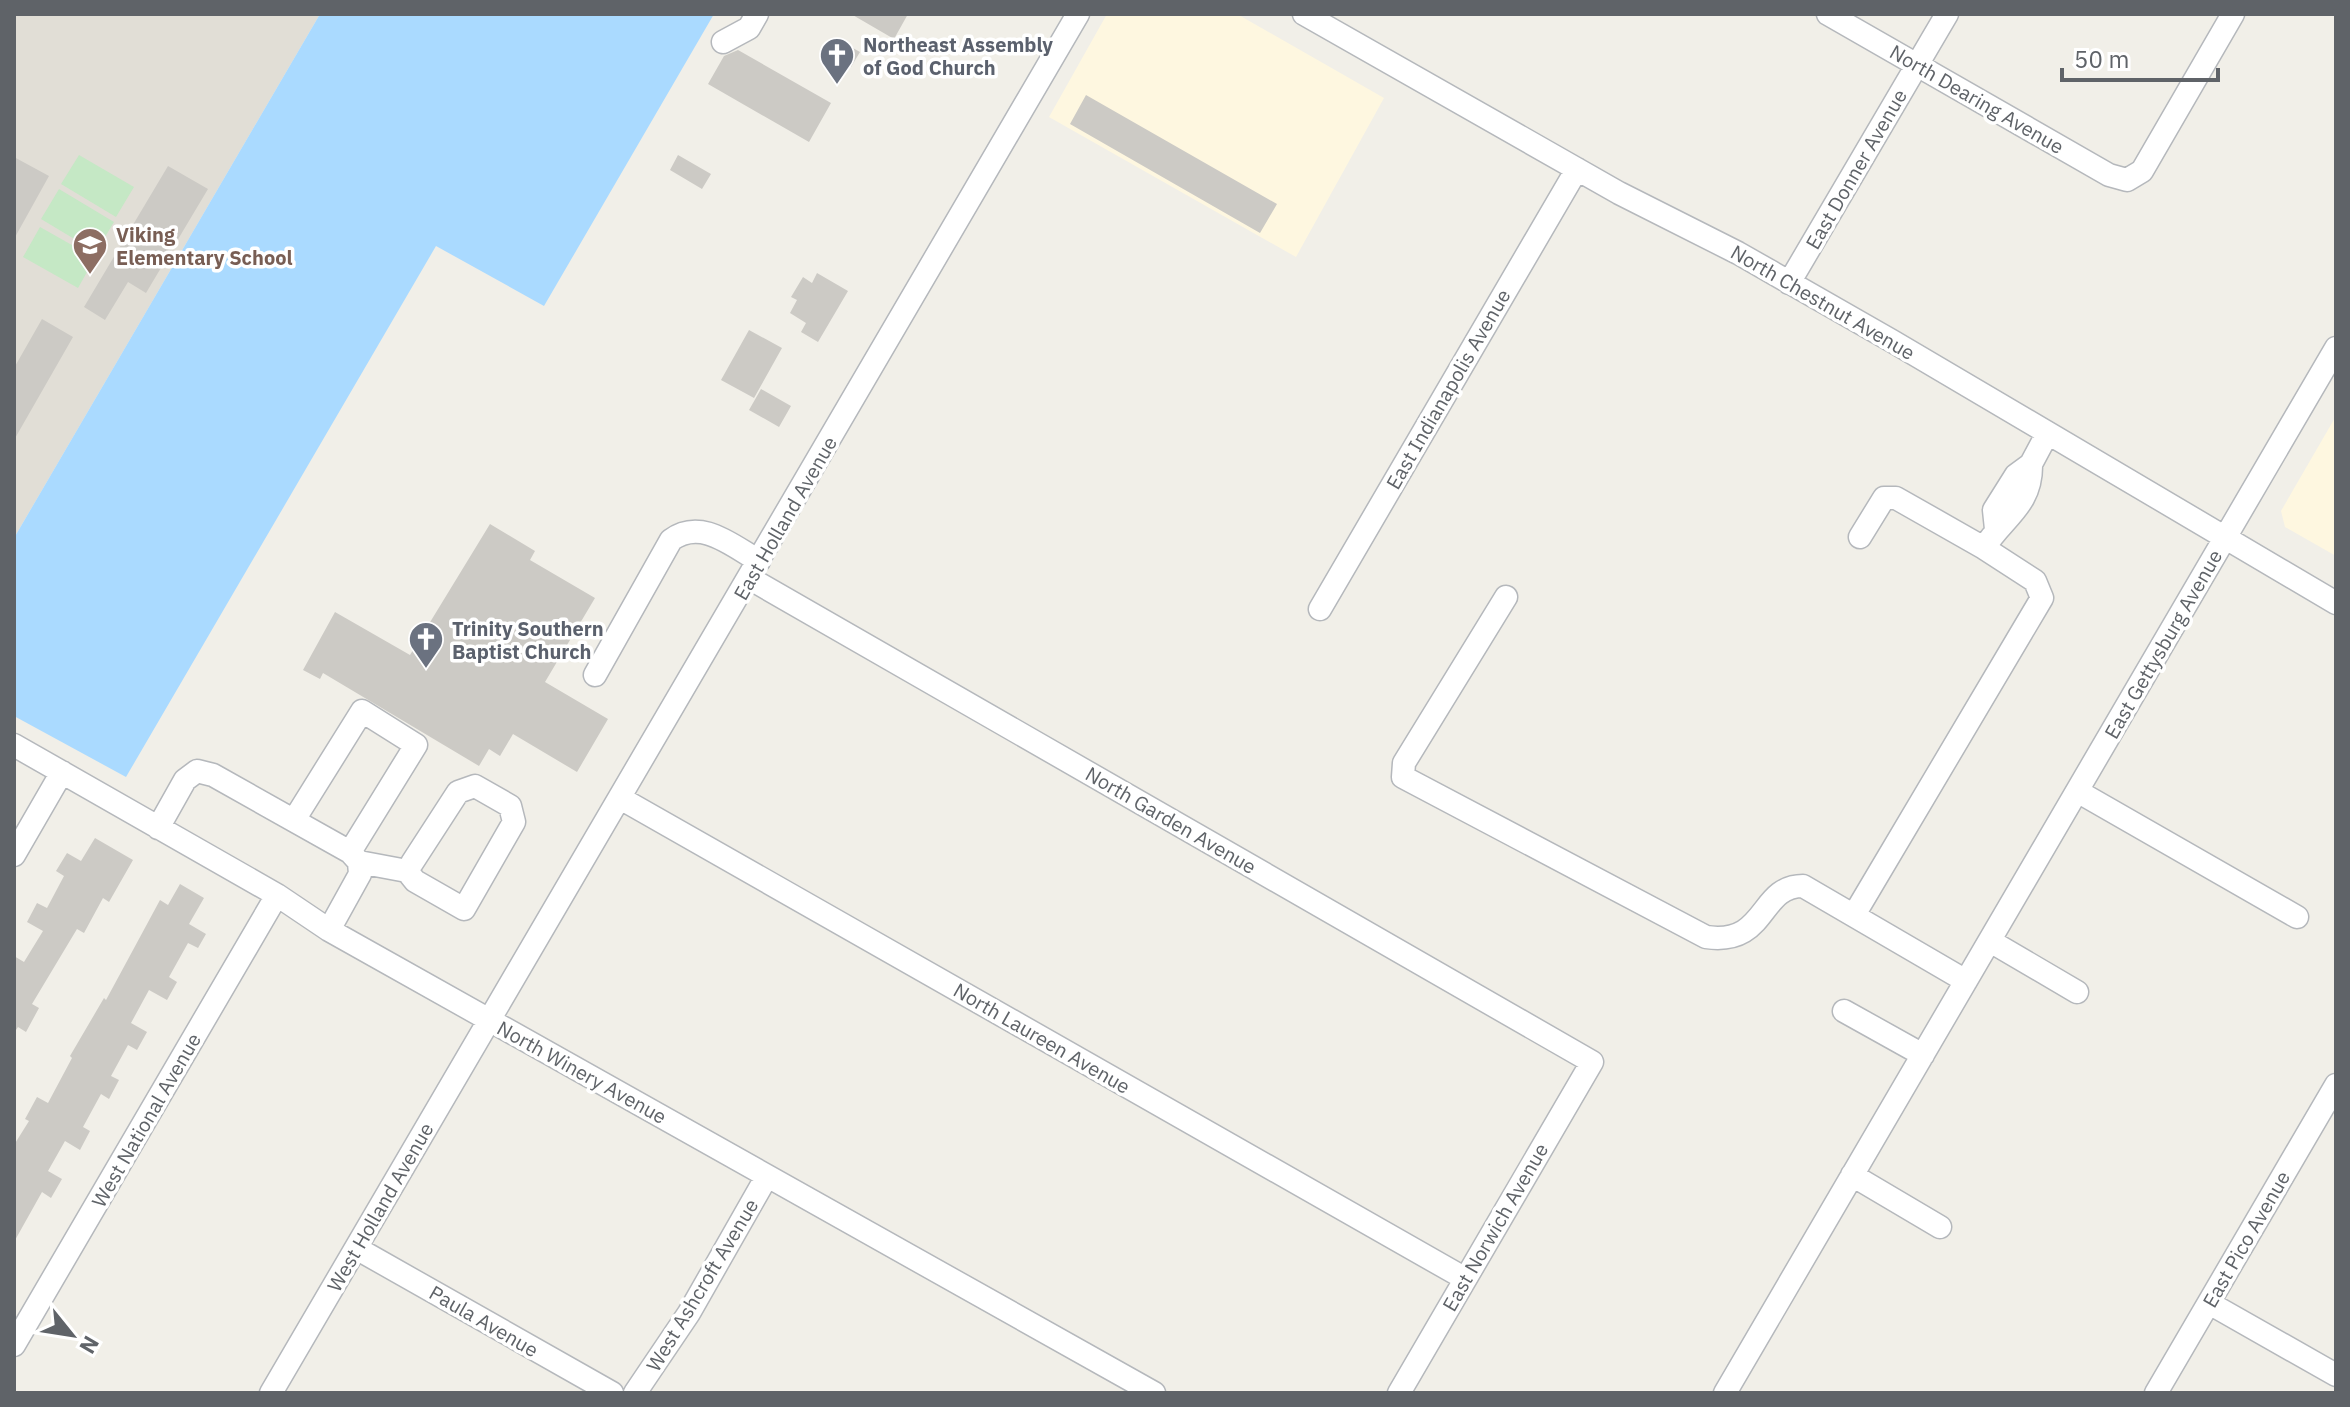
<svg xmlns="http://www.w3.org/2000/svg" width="2350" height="1407" font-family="'IBM Plex Sans',sans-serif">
  <rect width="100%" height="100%" fill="#f1efe8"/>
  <path fill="#fef7e0" d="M1107,14h130l147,84 -88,159 -247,-140z
    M2336,416v140l-51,-29 -4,-16z"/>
  <path fill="#e1ded6" d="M14,14h306l-306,524z"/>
  <path fill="#c5e8c5" d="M79,155l55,32 -18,30 -55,-33z
    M59,189l55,33 -18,30 -55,-33z
    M40,227l55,31 -17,30 -55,-31z"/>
  <path fill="#aadaff" d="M320,14h394l-170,292 -108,-60 -310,531 -112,-61v-178z"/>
  <path fill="#cccac5" d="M851,14h57l-14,25z
    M842,42l18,10 -9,15 -18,-9z
    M738,50l93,53 -22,39 -101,-58 16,-28z
    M1086,95l191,109 -17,29 -190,-109z
    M678,155l33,19 -9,15 -32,-19z
    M14,157l35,19 -35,63z
    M168,166l40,23 -62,104 -18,-11 -23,38 -21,-13z
    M817,273l31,18 -30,51 -17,-10 5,-9 -16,-10 7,-13 -6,-3 12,-20 9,6z
    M42,319l31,18 -59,103v-72z
    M749,330l33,18 -28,50 -33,-18z
    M761,389l30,17 -12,21 -30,-17z
    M490,524l45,27 -5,9 65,38 -50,84 63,37 -31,53 -64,-38 -13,22 -11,-7 -10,17 -156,-93 -3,6 -17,-9 32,-58 75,43z
    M95,838l38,22 -24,42 -6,-4 -19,35 -7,-4 -45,75 7,4 -13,24 -8,-5 -4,6v-77l10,6 19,-31 -16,-9 10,-19 10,5 17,-32 -8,-5 11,-18 14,8z
    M180,884l24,14 -15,26 17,10 -8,14 -10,-5 -19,34 8,5 -10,18 -18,-10 -18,33 16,9 -10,18 -9,-5 -17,31 8,4 -10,19 -8,-5 -18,33 7,4 -10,19 -15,-9 -17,30 14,8 -11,19 -9,-6 -28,50v-97l15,-24 -4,-2 12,-22 11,6 24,-45 -2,-2 34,-58 2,2 54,-100 8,5z"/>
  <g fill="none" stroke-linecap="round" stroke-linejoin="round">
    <g stroke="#b5b8bc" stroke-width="25">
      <path id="minor" d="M1304,14l315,179 119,60 154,88 444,262
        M1828,14l281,161 18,5 15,-9 91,-157
        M723,42l26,-14 8,-14
        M1789,283l158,-269
        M1996,529l-2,-19 22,-35 15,-11 16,-30
        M1860,537l24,-39h12l88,50
        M749,578l843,484 -193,331
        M1506,597l-102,166 -1,14 303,160c62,9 52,-51 97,-51l163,95
        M1320,609l257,-440
        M595,675l76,-135c30,-22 60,5 88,21
        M14,745l263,150 52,35 825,463
        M2077,791l220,126
        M620,798l844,480
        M294,820l68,-109 54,34 -66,107
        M158,828l27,-48 12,-9 16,4 137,77 9,10 1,12 -31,56
        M14,855l48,-83
        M359,862l48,9 8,10 49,28 50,-87 -4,-16 -35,-20 -17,6 -46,71
        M1854,915l188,-317 -7,-17 -51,-33c19,-31 48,-42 47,-84
        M1990,941l87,51
        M1844,1011l79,44
        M1852,1175l88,52
        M356,1248l256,145
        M2209,1303l127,72
        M14,1345l263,-450
        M271,1393l807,-1379
        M635,1393l54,-80 78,-137
        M1725,1393l611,-1045
        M2156,1393l180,-308"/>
    </g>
    <use href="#minor" stroke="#fff" stroke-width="22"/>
  </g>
  <defs>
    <g id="church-pin" transform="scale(1.8)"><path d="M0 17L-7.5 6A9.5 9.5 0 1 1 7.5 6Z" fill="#6b7280" stroke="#fff"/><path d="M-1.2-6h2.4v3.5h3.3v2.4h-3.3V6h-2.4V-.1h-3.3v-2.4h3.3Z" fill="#fff"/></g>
    <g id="school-pin" transform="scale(1.8)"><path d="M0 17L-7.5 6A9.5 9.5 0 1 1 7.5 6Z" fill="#8d6e63" stroke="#fff"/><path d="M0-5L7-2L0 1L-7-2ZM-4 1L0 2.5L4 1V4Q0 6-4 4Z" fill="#fff"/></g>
  </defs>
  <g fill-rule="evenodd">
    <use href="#church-pin" x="837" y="55"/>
    <use href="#school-pin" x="90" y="245"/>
    <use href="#church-pin" x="426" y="639"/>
  </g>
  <g text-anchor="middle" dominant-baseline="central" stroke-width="7" stroke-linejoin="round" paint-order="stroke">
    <g font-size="20" font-weight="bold" fill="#5b616d" stroke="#fff" text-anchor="start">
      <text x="863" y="44">Northeast Assembly<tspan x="863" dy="23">of God Church</tspan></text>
      <text x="452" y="628">Trinity Southern<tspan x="452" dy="23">Baptist Church</tspan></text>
    </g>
    <g font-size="20" fill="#5f6368" stroke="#fff">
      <text transform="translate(1977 99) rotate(30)">North Dearing Avenue</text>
      <text transform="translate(1856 169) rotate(-60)">East Donner Avenue</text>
      <text transform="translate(1823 302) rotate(30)">North Chestnut Avenue</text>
      <text transform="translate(1448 389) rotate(-60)">East Indianapolis Avenue</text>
      <text transform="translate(785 518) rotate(-60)">East Holland Avenue</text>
      <text transform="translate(2163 644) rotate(-60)">East Gettysburg Avenue</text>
      <text transform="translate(1171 820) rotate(30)">North Garden Avenue</text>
      <text transform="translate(1042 1038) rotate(30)">North Laureen Avenue</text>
      <text transform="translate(582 1072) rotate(29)">North Winery Avenue</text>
      <text transform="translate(146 1120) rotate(-60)">West National Avenue</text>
      <text transform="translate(380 1207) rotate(-60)">West Holland Avenue</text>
      <text transform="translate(1495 1227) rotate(-60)">East Norwich Avenue</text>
      <text transform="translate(2246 1239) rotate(-60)">East Pico Avenue</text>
      <text transform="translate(702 1285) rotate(-59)">West Ashcroft Avenue</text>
      <text transform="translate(484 1321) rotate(30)">Paula Avenue</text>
    </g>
    <g font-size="20" font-weight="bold" fill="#785e54" stroke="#fff" text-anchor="start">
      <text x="116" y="234">Viking<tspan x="116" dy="23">Elementary School</tspan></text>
    </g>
  </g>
  <rect width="2350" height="1407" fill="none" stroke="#5f6368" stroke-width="32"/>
  <g transform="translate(72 1335) rotate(120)" stroke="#ffffff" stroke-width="6" paint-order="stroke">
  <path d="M0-6L14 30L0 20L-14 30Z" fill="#5f6368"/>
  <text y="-12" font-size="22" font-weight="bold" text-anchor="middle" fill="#5f6368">N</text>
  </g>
  <path d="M2062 68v12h156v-12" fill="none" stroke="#5f6368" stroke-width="4"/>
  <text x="2074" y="68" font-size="24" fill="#5f6368" stroke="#ffffff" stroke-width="6" paint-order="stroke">50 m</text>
</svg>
